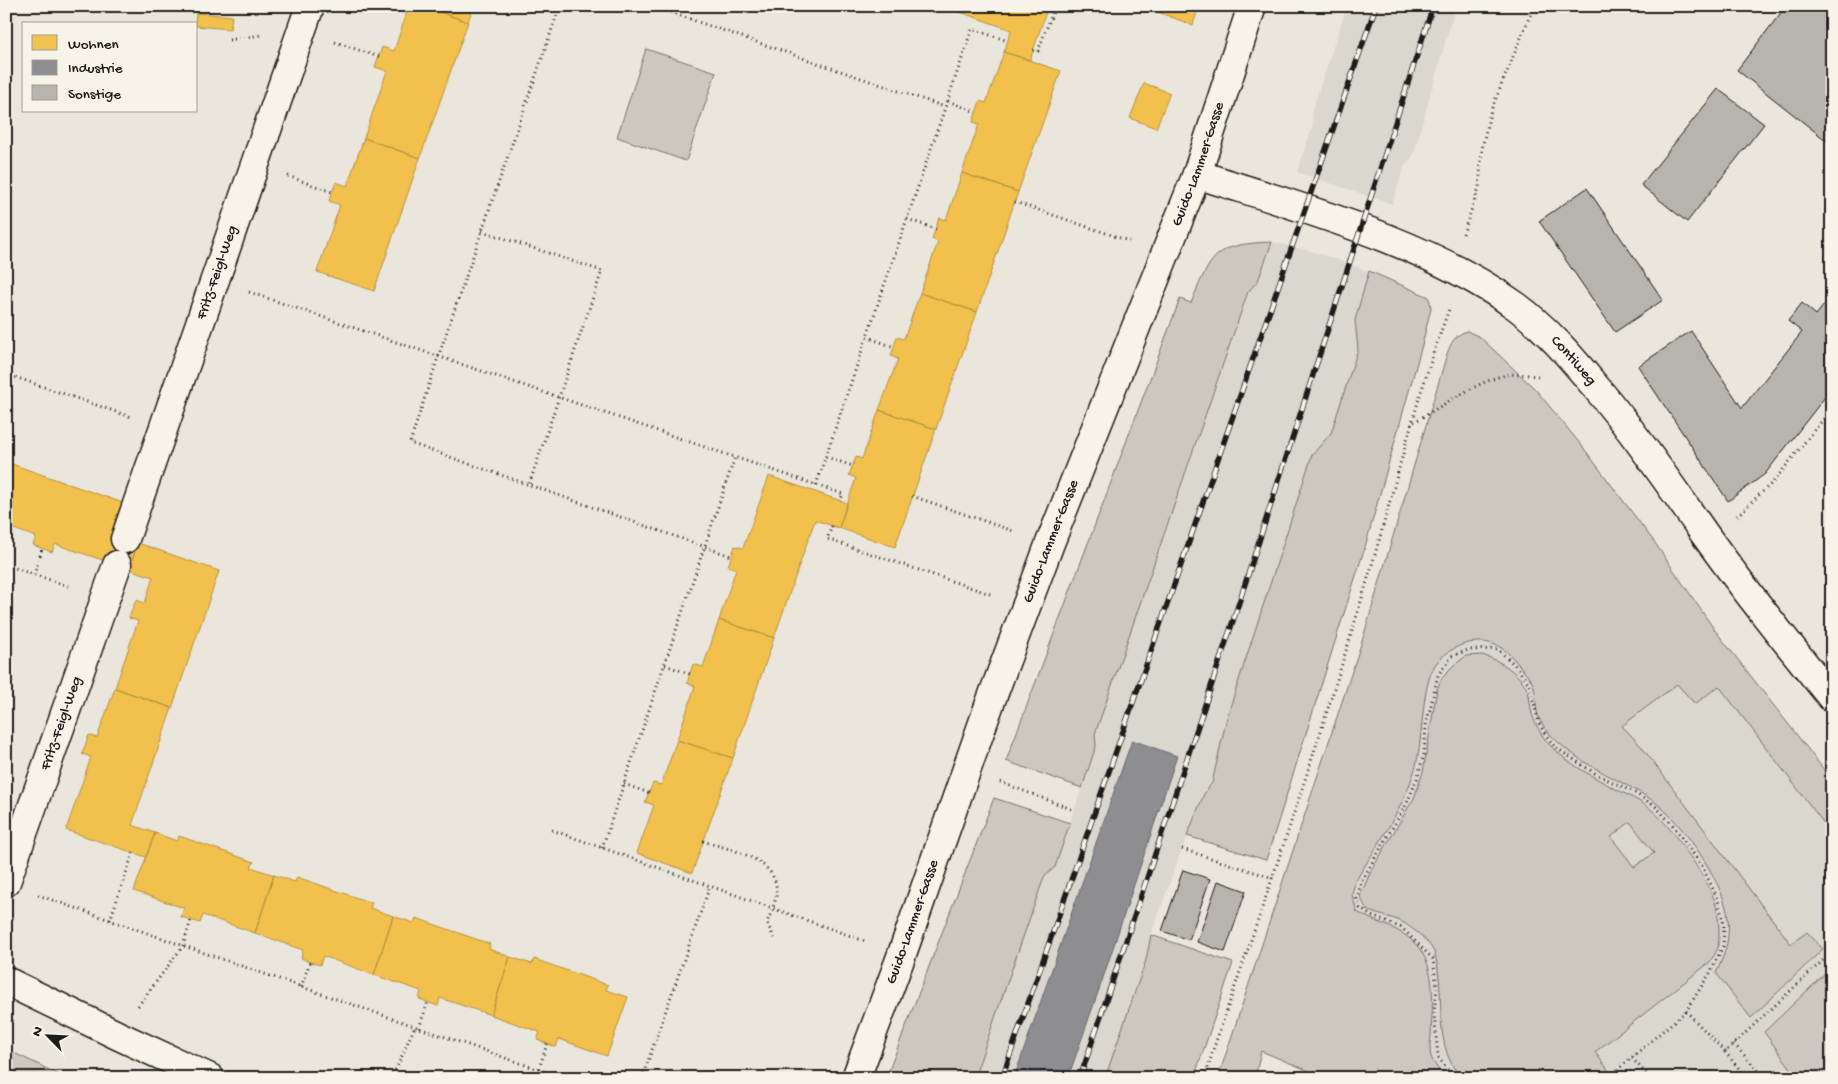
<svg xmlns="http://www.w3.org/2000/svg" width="1838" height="1084" font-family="'Gochi Hand',sans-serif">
  <rect width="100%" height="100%" fill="#eae6dc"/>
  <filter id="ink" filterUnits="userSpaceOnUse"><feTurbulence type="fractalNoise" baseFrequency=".02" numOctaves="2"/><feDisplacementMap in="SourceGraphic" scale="10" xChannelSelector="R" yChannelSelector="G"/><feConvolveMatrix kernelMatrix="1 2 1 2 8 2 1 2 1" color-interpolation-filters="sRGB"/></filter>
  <g filter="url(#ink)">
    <path fill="#dad7ce" d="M1347,6h110l-7,19 -37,131 -9,11 -12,37 -95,-32 16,-46 -1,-15z
      M1272,242l46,11 51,18 -14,49 3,29 -27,84 -19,22 -85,262 -15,66 -8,11 -22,55 -31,86 -5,25 -41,118h-131l70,-201 11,-10 41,-121 -1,-12 154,-442 9,-11z
      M1488,411l344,377v290h-412l-125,-61z"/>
    <path fill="#ccc8c0" stroke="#74726e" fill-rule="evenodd" d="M646,49l70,23 -30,89 -69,-24z
      M1272,242l-14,39 -10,11 -153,442 1,12 -14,42 -76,-27 174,-462 11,4c21,-50 24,-59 81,-61z
      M1369,271l60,26 2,11 -9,37 -57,202 -99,313 -79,-24 17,-42 8,-11 15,-66 85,-262 19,-22 27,-84 -3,-29z
      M1467,331l13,6 56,53 46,56 73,97 59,86 118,151v54l-113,-148 -24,18 -18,-20 -55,42 19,20 150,198 16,-12 16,17 -72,69 -35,-45c9,-19 14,-33 12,-54 -2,-35 -48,-100 -76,-119 -30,-20 -66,-32 -93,-57 -8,-7 -17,-17 -21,-27 -3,-11 -1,-23 -6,-34 -2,-4 -6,-8 -9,-12 -13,-16 -23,-29 -46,-28 -15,0 -33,10 -42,23 -15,24 -11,78 -21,107 -12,40 -38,74 -59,110l-3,13 5,17c17,10 37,14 52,26 30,23 23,65 22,98 -1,6 -2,17 1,23 3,7 9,13 13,19h-119l-65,-27 -6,27h-37l145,-440 84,-284c4,-12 8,-19 20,-23z
      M1482,655c18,5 38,18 46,36 2,7 2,16 4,23 4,13 12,26 22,35 17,16 39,28 60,39 13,7 27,13 39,23 19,16 57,71 63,94 3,13 4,29 2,42 -1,5 -6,11 -9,16l-114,89 14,19 -10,7 -139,-1c-24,-31 -17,-63 -21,-99 -1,-9 -2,-18 -5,-26 -5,-11 -18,-21 -27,-27 -11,-8 -28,-9 -40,-15l-7,-14 11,-25 43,-73 9,-26 14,-83 6,-13 10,-10 13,-10zM1630,822l24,31 -20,14 -23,-30z
      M994,798l76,25 -15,44 -11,10 -70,201h-88z
      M1151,935l82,28 -39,115h-89l41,-118z
      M1832,967v111h-34l-34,-46z
      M6,1049l60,29h-60z"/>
    <path fill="#f2c14e" stroke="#b2903f" d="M409,6h14l45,16 -48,136 -56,-20 23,-67 -12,-4 7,-20 12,4z
      M423,6h50l-5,16z
      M943,6h105l-18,54 -26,-8 7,-22z
      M1141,6h58l-6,19z
      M196,13l36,3 -2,13 -34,-3v-2h-1z
      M1004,52l57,19 -43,121 -56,-19 17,-49 -6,-2 7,-21 6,2z
      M1144,83l26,10 -14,35 -26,-10z
      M364,138l56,20 -46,133 -57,-19 23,-67 -11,-4 7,-19 11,4z
      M962,173l56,19 -41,120 -57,-19 18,-51 -6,-3 7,-21 7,2z
      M920,293l57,19 -41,117 -57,-19 19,-51 -7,-3 6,-19 7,2z
      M879,410l57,19 -41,118 -56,-19 17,-50 -7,-3 7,-18 6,2z
      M6,462l120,42 -11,31 23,8 -9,26 -74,-25 -3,8 -19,-7 3,-8 -30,-11z
      M769,476l78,27 -8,25 -24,-8 -41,118 -55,-18 17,-51 -8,-3 7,-20 8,2z
      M138,543l81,28 -47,137 -57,-20 23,-67 -9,-3 7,-18 9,3 8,-26 -24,-8z
      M719,620l55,18 -41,120 -56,-18 18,-54 -8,-3 6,-19 10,3z
      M115,688l57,20 -40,117 23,8 -9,24 -80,-27 25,-73 -9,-3 7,-19 8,3z
      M677,740l56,18 -41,115 -55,-20 17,-48 -9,-3 8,-19 8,2z
      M155,833l22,8 2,-5 75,26 -3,5 23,8 -19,58 -52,-18 -3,8 -19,-6 3,-9 -50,-17z
      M274,875l21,7 2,-5 75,26 -2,5 23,8 -19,59 -51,-19 -3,9 -10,-3 -9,-4 2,-8 -48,-17z
      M393,916l21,7 2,-5 74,26 -1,5 21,8 -19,58 -51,-17 -2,8 -19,-7 2,-8 -47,-16z
      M510,957l22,7 2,-5 74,26 -2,5 22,7 -21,59 -48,-17 -3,8 -19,-7 3,-8 -49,-17z"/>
    <path fill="#8d8d92" stroke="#6b6b6f" d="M1132,740l45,16 -75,225 -34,97h-54z"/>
    <path fill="#b6b4ac" stroke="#1c1c1c" d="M1786,6h46v139l-95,-75z
      M1718,89l46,35 -77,98 -46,-37z
      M1587,188l76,112 -48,32 -76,-111z
      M1832,295v93l-67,86 -37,27 -90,-135 53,-35 51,77 60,-76 -14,-11 14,-18 14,12z
      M1183,870l27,9 -21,61 -27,-9z
      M1218,881l28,10 -21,61 -28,-10z"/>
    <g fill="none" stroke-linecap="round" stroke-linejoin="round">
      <g stroke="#1c1c1c" stroke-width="31">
        <g id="minor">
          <path id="s1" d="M1197,174c106,35 228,67 319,132 30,22 55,51 78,79 41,48 76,100 112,151 40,56 83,109 126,162"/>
          <path id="s2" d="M125,539l185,-533"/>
          <path id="s3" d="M6,882l111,-317"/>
          <path d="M6,981l113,55 91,42"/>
          <path id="s4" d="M856,1078l46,-124 88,-251 60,-160 147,-369 55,-168"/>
        </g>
      </g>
      <path stroke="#1c1c1c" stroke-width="3" stroke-dasharray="1 4" stroke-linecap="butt" d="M560,6l-122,351 -28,86 321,113
        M652,6l293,101
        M229,40l32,-5
        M335,42l44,15
        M1033,50l5,1 17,-45
        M948,101l28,11
        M288,176l44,16
        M1015,202l114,39
        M907,219l29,10
        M482,231l120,40 -73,214
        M1463,234l16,-46 3,-40 8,-35 44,-107
        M249,292l594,202 -3,7
        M867,337l27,10
        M6,374l125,43
        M1414,422c23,-13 67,-43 93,-47 10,-2 20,0 31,1
        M826,457l27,9
        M816,485l156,-456 36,12
        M912,496l104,36
        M1737,516l37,-35 58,-73
        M832,526l-5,13 166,56
        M6,565l65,22
        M34,575l8,-26
        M665,665l25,9
        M1000,782l74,28
        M624,784l25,9
        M552,830l313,111
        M703,841c27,9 79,17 73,56 -2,9 -6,18 -9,26l9,19
        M602,848l133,-391
        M1182,849l91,29
        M38,895l525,183
        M110,920l23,-67
        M301,987l9,-25
        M138,1006l45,-60 8,-26
        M1686,1011l39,41 107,-100
        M419,1028l9,-26
        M1734,1044l31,34
        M1725,1052l22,26
        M1632,1058l18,20
        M389,1078l8,-11 18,-41
        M536,1078l11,-34
        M642,1078l68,-192
        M1205,1078l9,-31c52,-149 103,-298 148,-449 30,-97 52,-197 88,-291
        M1454,1078l-16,-21 -4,-45 3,-24 -4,-29 -31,-31 -31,-12 -11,-8 -3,-9 4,-17 46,-79 10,-24 7,-25 2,-28 12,-51 14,-19 16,-6 29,-1 17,15 15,20 10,39 7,12 9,12 41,27 39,19 21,14 16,17 30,42 15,31 7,27 -1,22 -13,27 -24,38 -78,67"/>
      <use href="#minor" stroke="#f7f3e8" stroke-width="28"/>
      <g stroke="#1c1c1c" stroke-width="5.5">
        <path id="rail" d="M1002,1078l374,-1072
          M1080,1078l152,-454 201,-618"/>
      </g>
      <use href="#rail" stroke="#f7f3e8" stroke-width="4" stroke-dasharray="11" stroke-linecap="butt"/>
    </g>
  </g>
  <g text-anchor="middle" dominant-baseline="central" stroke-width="5" stroke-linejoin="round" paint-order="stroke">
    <g font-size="15" fill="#1c1c1c" stroke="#f7f3e8">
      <text stroke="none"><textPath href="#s4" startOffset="976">Guido-Lammer-Gasse</textPath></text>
      <text stroke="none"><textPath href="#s2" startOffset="282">Fritz-Feigl-Weg</textPath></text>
      <text stroke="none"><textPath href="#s1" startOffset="426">Contiweg</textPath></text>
      <text stroke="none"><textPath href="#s4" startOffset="571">Guido-Lammer-Gasse</textPath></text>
      <text stroke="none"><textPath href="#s3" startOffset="168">Fritz-Feigl-Weg</textPath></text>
      <text stroke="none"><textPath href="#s4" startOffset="166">Guido-Lammer-Gasse</textPath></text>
    </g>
  </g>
  <rect width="1838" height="1084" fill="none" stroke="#f7f3e8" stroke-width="25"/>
  <rect x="12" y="12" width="1813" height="1059" fill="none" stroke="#1c1c1c" stroke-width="2" filter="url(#ink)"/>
  <rect x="22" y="22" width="175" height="90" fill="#f7f3e8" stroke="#9f9d96"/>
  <rect x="32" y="35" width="25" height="15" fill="#f2c14e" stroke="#9f9d96"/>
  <text x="68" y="48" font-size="15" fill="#1c1c1c">Wohnen</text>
  <rect x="32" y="60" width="25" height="15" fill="#8d8d92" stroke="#9f9d96"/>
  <text x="68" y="72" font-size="15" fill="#1c1c1c">Industrie</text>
  <rect x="32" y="85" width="25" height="15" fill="#b6b4ac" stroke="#9f9d96"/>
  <text x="68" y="98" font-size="15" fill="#1c1c1c">Sonstige</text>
  <g transform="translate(48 1036) rotate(294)" stroke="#f7f3e8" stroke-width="4" paint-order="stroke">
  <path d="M0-4L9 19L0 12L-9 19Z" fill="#1c1c1c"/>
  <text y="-8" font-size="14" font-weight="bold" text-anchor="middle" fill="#1c1c1c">N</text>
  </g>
</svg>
